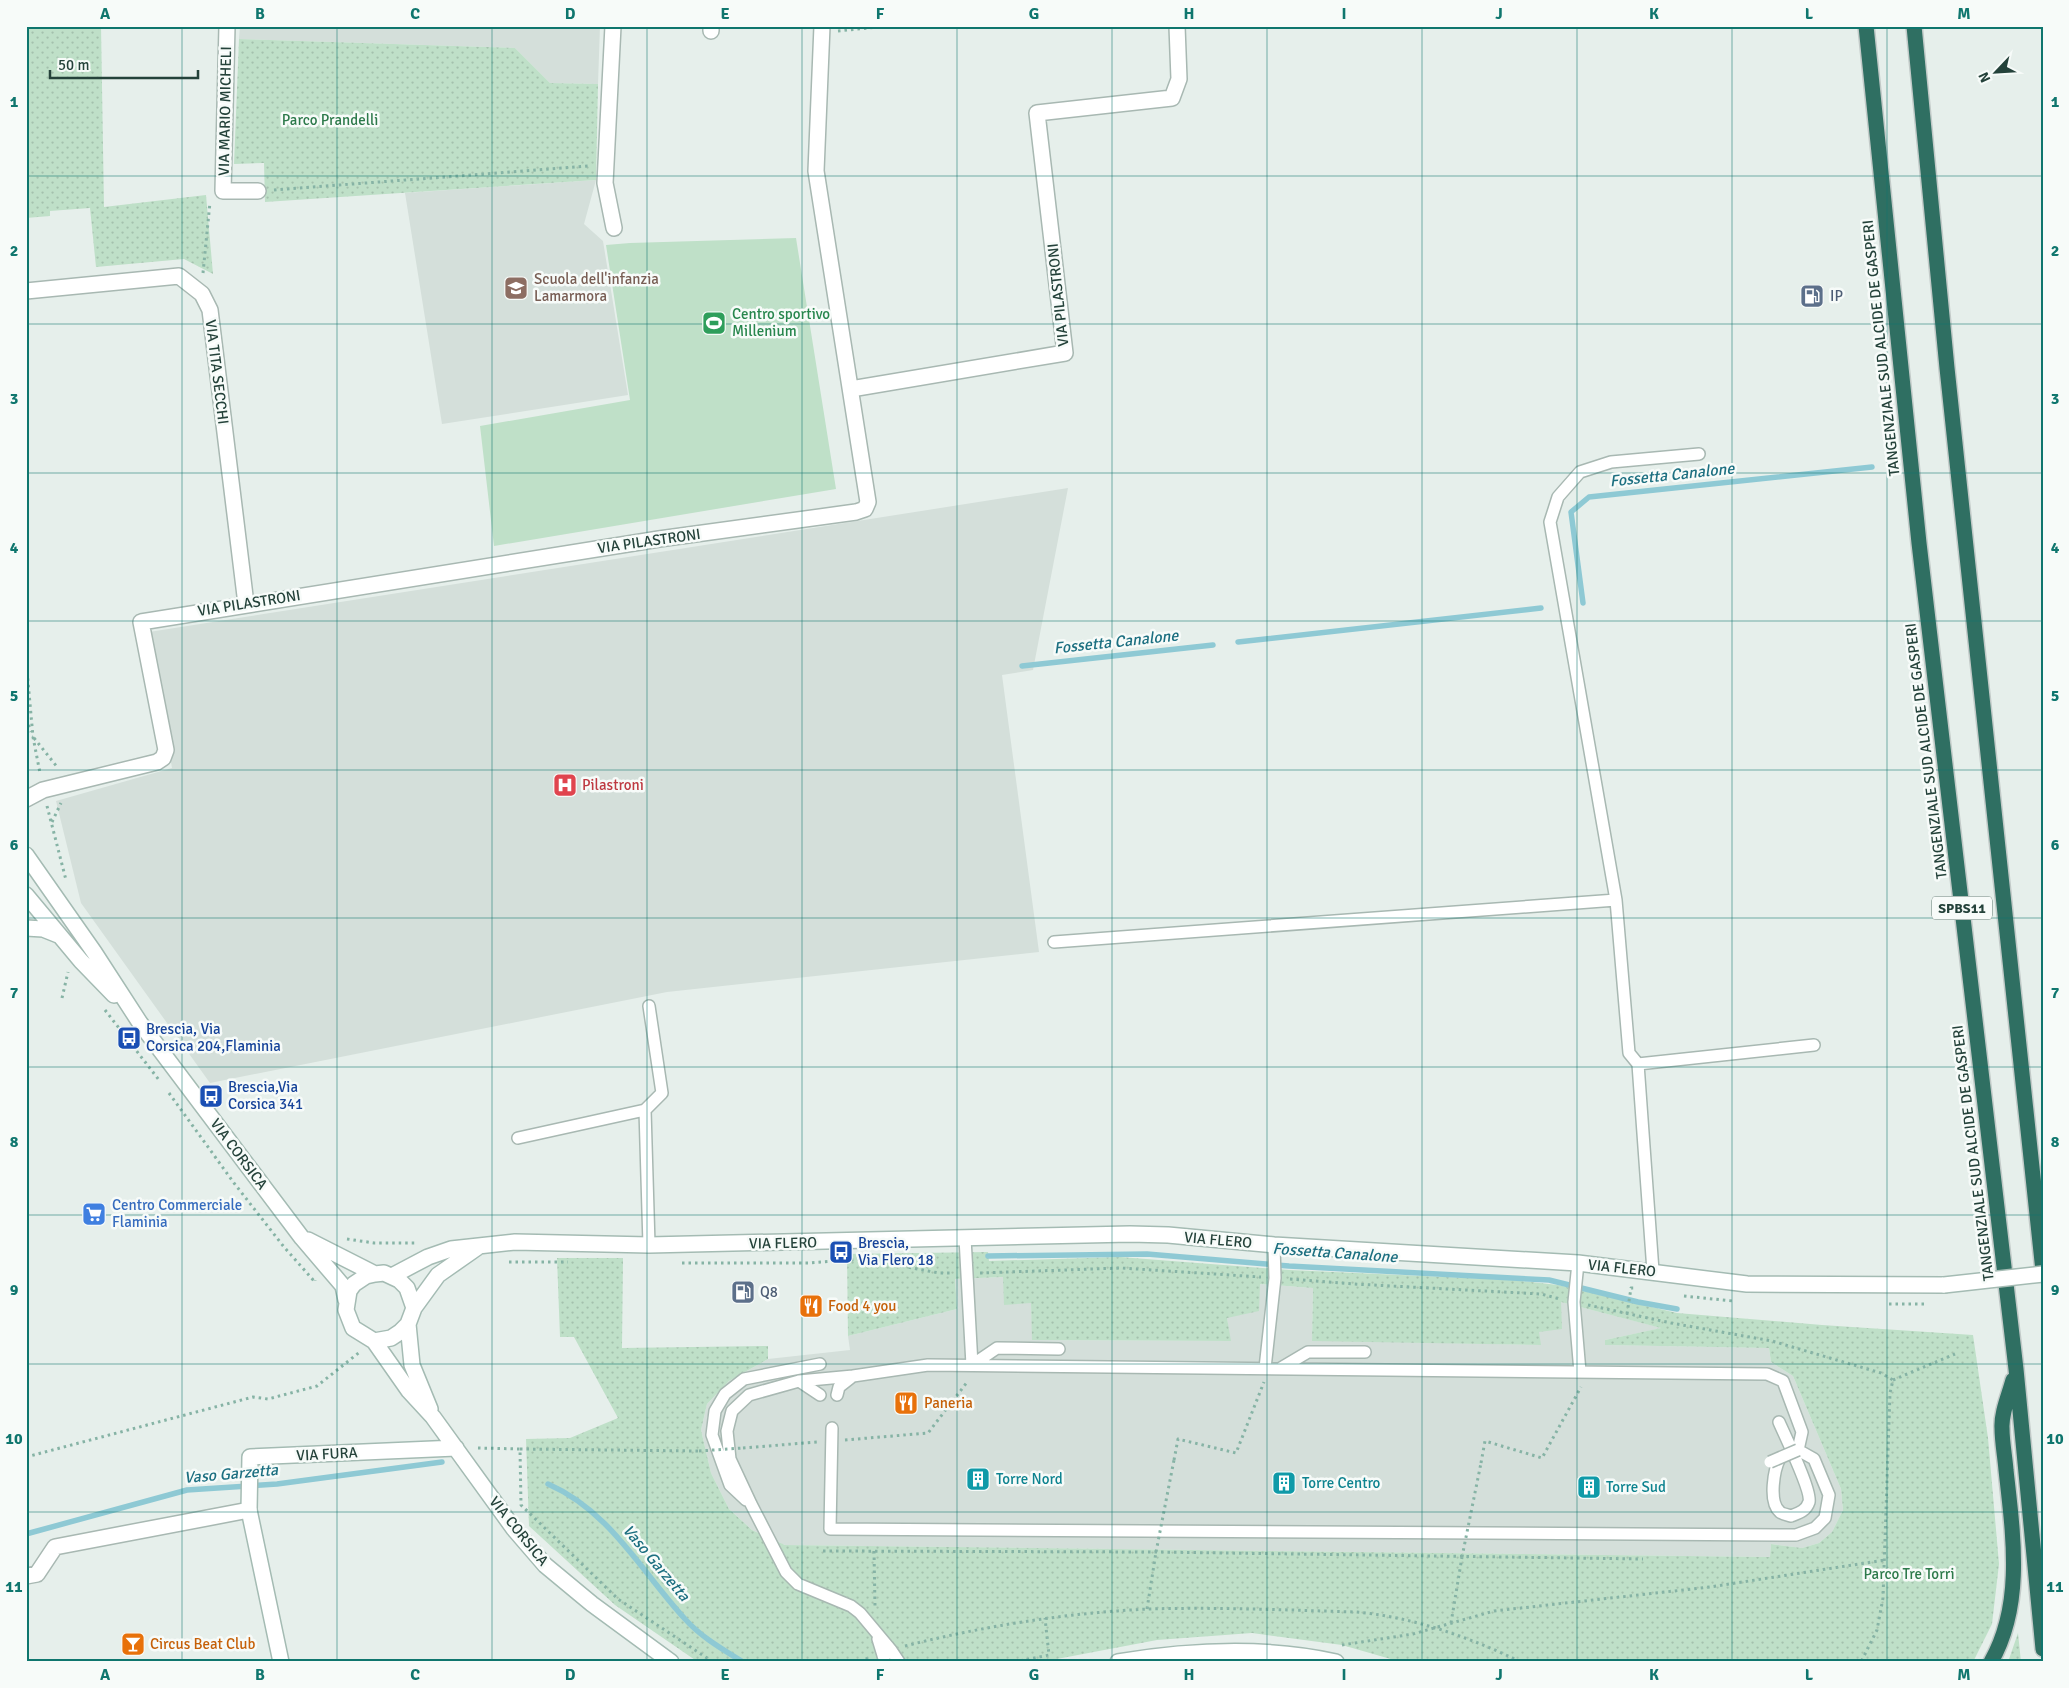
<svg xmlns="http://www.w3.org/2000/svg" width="2069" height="1688" font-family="Signika,sans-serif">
  <defs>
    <pattern id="green-dots" width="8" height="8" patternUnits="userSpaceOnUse" patternTransform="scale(1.25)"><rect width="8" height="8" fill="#bfe0c8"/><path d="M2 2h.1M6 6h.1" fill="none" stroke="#a4c1ad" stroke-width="1.8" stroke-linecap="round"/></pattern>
  </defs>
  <rect width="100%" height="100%" fill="#e6efeb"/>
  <path fill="#d4dfda" d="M240,26h360l-2,58 -48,-1 -35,-35 -276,-9z
    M596,180l-12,44 19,17 25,154 -186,29 -37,-231z
    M1068,488l-35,182 -31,5 37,277 -372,40 -457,91 -129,-180 -25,-102 116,-33 -23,-136z
    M1004,1277l27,26 2,37 197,1 -3,-23 32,-34 54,4 -1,52 228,5 -2,-13 23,-30 101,26 -57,12 1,5 163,3 2,14 22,14 48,113 2,21 -11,22 -13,11 -17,5 -31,-4 -1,13 -985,-12 -33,-15 -23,-21 -18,-36 -10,-43 6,-26 22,-23 39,-22 82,-9 -2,-14 109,-27 -2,-30z"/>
  <path fill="url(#green-dots)" d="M26,26h75l3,181 102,-12 7,79 -29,-15 -88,8 -6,-59 -40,3v5l-24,2z
    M239,39l276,9 35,35 48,1 -2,96 -331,22 -1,-39 -30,1z
    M988,1252l1,9 131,-4 169,13 224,10 45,5 119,28 145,12 151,10 15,103 11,126 -7,60 -19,38h-572l-59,-17 -90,-12 -95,7 -116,22h-343l-83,-57 -86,-79 -3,-87 44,-1 48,-20 -44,-81h-14l-3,-79h66l-1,90 146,-2v13l-39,22 -22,23 -6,26 10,43 18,36 23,21 33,15 985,12 1,-13 31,4 17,-5 13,-11 11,-22 -2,-21 -48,-113 -22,-14 -2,-14 -164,-3v-5l56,-12 -100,-26 1,27 -23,3 2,13 -229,-4 1,-53 -53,-4 -1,27 -32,7 4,23 -199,-1 -1,-37 -27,2 -1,-28 -48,2 2,30 -109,27 -1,-82z
    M2018,1633l3,29h-13z"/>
  <path fill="#bfe0c8" d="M796,238l40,251 -342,57 -14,-120 150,-26 -24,-155 24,-2z"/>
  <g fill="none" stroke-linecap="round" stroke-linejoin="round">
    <path stroke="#8ec9d4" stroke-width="5.5" d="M1583,603l-12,-91 18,-15 283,-30
      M1238,642l303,-34
      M1022,666l191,-21
      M988,1256l159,-2 142,12 260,14 89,22 39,7
      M548,1484c62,27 93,87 137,135 16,18 37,30 58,43
      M26,1534l161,-44 90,-6 165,-22"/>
    <g stroke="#a8b8b2" stroke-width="14">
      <path id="lane" d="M1616,900l-66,-378 8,-25 22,-25 31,-10 88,-8
        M1054,942l562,-42 13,153 9,11 15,207
        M649,1006l13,87 -17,17 4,135
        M1638,1064l176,-19
        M518,1138l127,-28
        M965,1238l7,127
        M1578,1263l-4,39 6,70
        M972,1365l25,-17 62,1
        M1265,1368l10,-90 -1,-33
        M1281,1368l27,-16h57
        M853,1376l-54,5 -50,14 -17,16 -5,20 3,28 21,45 35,68 12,12 53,22 9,7 31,37 8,12
        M799,1381l21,14
        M1779,1422c6,14 33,69 30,80 -3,9 -10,11 -18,14 -3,-1 -9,-2 -11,-4 -12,-10 -6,-43 0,-54
        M832,1428l-2,101 966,6 19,-7 10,-10 4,-23 -15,-36 -16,-9 4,-18 -19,-51 -16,-7 -839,-9 -75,11 -14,11 -2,8
        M746,1500l-16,-15 -18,-50 3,-24 10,-17 19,-15 76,-15
        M878,1639l7,23"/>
    </g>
    <g stroke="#a8b8b2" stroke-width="18">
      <path id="street" d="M227,26l-4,165h35
        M613,26l-8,157 9,45
        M711,31v-5
        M26,291l153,-15 23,18 8,16 36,294
        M851,389l214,-36 -28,-240 135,-15 7,-19 -2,-53
        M26,799l17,-9 114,-28 6,-4 3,-8 -25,-128 518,-83 197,-27 9,-3 3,-7 -52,-331 6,-145
        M26,1576l11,-2 18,-27 194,-37"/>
    </g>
    <g stroke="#a4bbb3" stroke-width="18">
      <path id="secondary" d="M26,855l68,97 46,71 162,215 41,48 3,14
        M26,895l55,66 33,34
        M26,928l17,1 15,6
        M308,1240l67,34
        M392,1276l36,-19 23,-8 64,-7 134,3 481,-11 38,1 106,10 304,18 169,21 197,1
        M414,1308l-7,-20 -8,-8 -15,-7 -9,1 -9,2 -12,8 -5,7 -3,19 7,18 21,13 35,50 24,26 81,112 31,36 47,39 79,58
        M408,1324l4,41 18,44
        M374,1341l17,-3 9,-6 8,-8 6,-16 24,-33 40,-28
        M281,1662l-32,-152 1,-53 206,-9
        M1118,1662c72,-12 146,-16 218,0"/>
    </g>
    <g stroke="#c2cac8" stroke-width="18">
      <path id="highway" d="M1866,26l53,517 97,826 27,280
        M1914,26l33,342 96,903
        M1991,1662c33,-58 22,-128 15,-192 -1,-13 -4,-28 -4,-42 -1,-15 7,-33 11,-48"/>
    </g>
    <path stroke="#86b3a5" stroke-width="3" stroke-dasharray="2.5 4" stroke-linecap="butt" d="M838,31l50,-5
      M274,190l315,-24
      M203,273l7,-71
      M26,659l7,78 7,36
      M26,719l5,13
      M26,738l7,-1
      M34,738l24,30
      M47,806l19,74
      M52,822l9,-19
      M62,998l6,-26
      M105,1010l54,70
      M169,1093l65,90 50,64 31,35v-2
      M347,1239l27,4h41
      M509,1262h59
      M682,1263h126l55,-4 76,14h13
      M980,1273l141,-5 140,9
      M1290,1279l64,5 187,10 19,5
      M1684,1296l49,5
      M1889,1304h39
      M1588,1305l83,18 101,18 109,32 12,7 -3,13 -7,205 -6,32 -16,32
      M1627,1314l4,-26h3
      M1893,1380l62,-26
      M845,1440l83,-7 40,-52
      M478,1448l42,1 1,56 97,94 95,63
      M743,1448l74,-6
      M520,1449l179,2
      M26,1457l227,-60 15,2 49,-13 44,-35
      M1174,1460l4,-21 58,14 28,-71
      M1481,1463l4,-22 57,17 39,-71
      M823,1551l333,1 487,7
      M874,1551l1,56
      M1147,1609l9,-57
      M1451,1623l11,-66
      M1342,1645l71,-11 81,-23 216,-24 175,-27
      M905,1646c79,-20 161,-33 243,-37 69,-2 138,1 208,3 57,5 113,25 165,50
      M860,1662l8,-4
      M1014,1662l35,-7 -4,-37"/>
    <use href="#lane" stroke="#fff" stroke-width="11"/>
    <use href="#street" stroke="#fff" stroke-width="15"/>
    <use href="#secondary" stroke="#fff" stroke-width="15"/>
    <use href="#highway" stroke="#2f6f62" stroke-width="15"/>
    <g stroke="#a8b8b2" stroke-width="14" stroke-linecap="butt">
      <path id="lane-bridge" d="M1770,1462l28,-12"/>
    </g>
    <g stroke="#a4bbb3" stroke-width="18" stroke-linecap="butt">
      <path id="secondary-bridge" d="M1944,1285l99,-11"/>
    </g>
    <path stroke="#86b3a5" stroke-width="3" stroke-dasharray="2.5 4" stroke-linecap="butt" d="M699,1451l44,-3
      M1156,1552l18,-92
      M1462,1557l19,-94"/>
    <use href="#lane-bridge" stroke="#fff" stroke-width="11"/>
    <use href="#secondary-bridge" stroke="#fff" stroke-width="15"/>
  </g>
  <path fill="none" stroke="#0f766e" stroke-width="1" stroke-opacity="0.55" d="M182,26v1636M337,26v1636M492,26v1636M647,26v1636M802,26v1636M957,26v1636M1112,26v1636M1267,26v1636M1422,26v1636M1577,26v1636M1732,26v1636M1887,26v1636M26,176h2017M26,324h2017M26,473h2017M26,621h2017M26,770h2017M26,918h2017M26,1067h2017M26,1215h2017M26,1364h2017M26,1512h2017"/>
  <defs>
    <g id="school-square" transform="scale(1.25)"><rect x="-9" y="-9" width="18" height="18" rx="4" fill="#8d6e63" stroke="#f7fbf9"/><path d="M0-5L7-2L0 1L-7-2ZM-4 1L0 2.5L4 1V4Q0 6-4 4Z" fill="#fff"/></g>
    <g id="fuel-square" transform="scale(1.25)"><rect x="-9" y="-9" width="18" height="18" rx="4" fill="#5c6f8a" stroke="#f7fbf9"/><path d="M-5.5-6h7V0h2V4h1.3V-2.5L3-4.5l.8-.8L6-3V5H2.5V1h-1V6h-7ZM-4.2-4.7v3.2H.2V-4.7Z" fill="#fff"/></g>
    <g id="stadium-square" transform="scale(1.25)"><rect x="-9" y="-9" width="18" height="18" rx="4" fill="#2e9e5b" stroke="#f7fbf9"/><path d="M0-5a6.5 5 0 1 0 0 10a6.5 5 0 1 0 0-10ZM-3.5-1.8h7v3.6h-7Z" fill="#fff"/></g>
    <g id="hospital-square" transform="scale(1.25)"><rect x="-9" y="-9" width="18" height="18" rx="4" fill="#e0444e" stroke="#f7fbf9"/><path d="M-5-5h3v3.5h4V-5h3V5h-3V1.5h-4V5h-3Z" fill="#fff"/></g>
    <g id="bus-square" transform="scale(1.25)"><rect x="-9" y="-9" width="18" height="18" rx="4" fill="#1a4fb4" stroke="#f7fbf9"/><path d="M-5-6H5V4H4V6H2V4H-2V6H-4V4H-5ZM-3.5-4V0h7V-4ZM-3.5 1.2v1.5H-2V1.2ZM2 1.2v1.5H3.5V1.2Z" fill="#fff"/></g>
    <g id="supermarket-square" transform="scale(1.25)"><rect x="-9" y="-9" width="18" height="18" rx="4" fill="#3f7fe0" stroke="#f7fbf9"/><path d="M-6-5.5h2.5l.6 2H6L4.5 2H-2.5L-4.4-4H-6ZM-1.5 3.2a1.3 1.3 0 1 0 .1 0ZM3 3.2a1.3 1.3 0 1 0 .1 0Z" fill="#fff"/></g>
    <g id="restaurant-square" transform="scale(1.25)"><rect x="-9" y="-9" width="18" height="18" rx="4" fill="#e8710a" stroke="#f7fbf9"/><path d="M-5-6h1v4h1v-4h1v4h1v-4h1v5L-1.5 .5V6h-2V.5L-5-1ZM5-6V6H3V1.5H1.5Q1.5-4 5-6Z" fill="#fff"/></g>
    <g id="building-square" transform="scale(1.25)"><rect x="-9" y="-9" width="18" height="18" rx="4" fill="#0f9aa8" stroke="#f7fbf9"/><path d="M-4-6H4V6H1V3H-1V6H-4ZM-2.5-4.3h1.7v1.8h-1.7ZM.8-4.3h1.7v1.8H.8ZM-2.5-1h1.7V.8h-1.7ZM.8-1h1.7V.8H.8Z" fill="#fff"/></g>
    <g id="bar-square" transform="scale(1.25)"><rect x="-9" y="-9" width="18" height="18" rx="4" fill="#e8710a" stroke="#f7fbf9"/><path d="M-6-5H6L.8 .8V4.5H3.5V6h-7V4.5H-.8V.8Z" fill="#fff"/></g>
  </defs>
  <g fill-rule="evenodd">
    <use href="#school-square" x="516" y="288"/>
    <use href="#fuel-square" x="1812" y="296"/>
    <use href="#stadium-square" x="714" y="323"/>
    <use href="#hospital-square" x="565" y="785"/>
    <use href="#bus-square" x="129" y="1038"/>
    <use href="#bus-square" x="211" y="1096"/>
    <use href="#supermarket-square" x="94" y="1214"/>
    <use href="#bus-square" x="841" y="1252"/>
    <use href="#fuel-square" x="743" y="1292"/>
    <use href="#restaurant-square" x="811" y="1306"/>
    <use href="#restaurant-square" x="906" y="1403"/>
    <use href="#building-square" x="978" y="1479"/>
    <use href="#building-square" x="1284" y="1483"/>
    <use href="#building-square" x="1589" y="1487"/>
    <use href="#bar-square" x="133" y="1644"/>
  </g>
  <g text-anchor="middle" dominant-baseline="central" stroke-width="5" stroke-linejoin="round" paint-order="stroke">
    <rect fill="#f7fbf9" stroke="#637a73" stroke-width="1" x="1932" y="896.5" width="60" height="23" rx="4"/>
    <g font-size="14" font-weight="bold" fill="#24423a">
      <text x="1962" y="908">SPBS11</text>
    </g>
    <g font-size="15" fill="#24423a" stroke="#f7fbf9">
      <text transform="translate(225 111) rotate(-89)">VIA MARIO MICHELI</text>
      <text transform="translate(1058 295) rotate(-96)">VIA PILASTRONI</text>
      <text transform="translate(1881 348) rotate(-96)">TANGENZIALE SUD ALCIDE DE GASPERI</text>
      <text transform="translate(217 372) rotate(83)">VIA TITA SECCHI</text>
      <text transform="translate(649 541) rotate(-8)">VIA PILASTRONI</text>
      <text transform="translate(249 603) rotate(-9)">VIA PILASTRONI</text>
      <text transform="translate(1926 751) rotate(-97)">TANGENZIALE SUD ALCIDE DE GASPERI</text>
      <text transform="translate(1973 1153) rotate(-97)">TANGENZIALE SUD ALCIDE DE GASPERI</text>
      <text transform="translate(239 1154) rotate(53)">VIA CORSICA</text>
      <text transform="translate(1218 1240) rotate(5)">VIA FLERO</text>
      <text transform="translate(783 1243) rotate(-1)">VIA FLERO</text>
      <text transform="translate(1622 1268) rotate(6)">VIA FLERO</text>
      <text transform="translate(327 1454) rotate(-3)">VIA FURA</text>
      <text transform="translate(519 1531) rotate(51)">VIA CORSICA</text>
    </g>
    <g font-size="15" fill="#2d7a4b" stroke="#f7fbf9">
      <text x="330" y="120">Parco Prandelli</text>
      <text x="1909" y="1574">Parco Tre Torri</text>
    </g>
    <g font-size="15" fill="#785e54" stroke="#f7fbf9" text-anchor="start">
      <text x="534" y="279">Scuola dell'infanzia<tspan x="534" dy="17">Lamarmora</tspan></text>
    </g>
    <g font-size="15" fill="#4e5e75" stroke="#f7fbf9" text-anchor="start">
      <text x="1830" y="296">IP</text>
      <text x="760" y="1292">Q8</text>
    </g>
    <g font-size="15" fill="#27864d" stroke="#f7fbf9" text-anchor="start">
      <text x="732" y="314">Centro sportivo<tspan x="732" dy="17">Millenium</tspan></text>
    </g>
    <g font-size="15" fill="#be3a42" stroke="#f7fbf9" text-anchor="start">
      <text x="582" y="785">Pilastroni</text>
    </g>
    <g font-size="15" fill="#164399" stroke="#f7fbf9" text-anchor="start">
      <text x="146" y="1029">Brescia, Via<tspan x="146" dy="17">Corsica 204,Flaminia</tspan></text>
      <text x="228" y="1087">Brescia,Via<tspan x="228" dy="17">Corsica 341</tspan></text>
      <text x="858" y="1243">Brescia,<tspan x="858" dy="17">Via Flero 18</tspan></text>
    </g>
    <g font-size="15" fill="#366cbe" stroke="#f7fbf9" text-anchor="start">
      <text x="112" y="1205">Centro Commerciale<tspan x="112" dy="17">Flaminia</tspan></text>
    </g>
    <g font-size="15" fill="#c56008" stroke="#f7fbf9" text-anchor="start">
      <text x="828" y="1306">Food 4 you</text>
      <text x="924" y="1403">Paneria</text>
      <text x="150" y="1644">Circus Beat Club</text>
    </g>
    <g font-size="15" fill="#0d838f" stroke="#f7fbf9" text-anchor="start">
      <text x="996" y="1479">Torre Nord</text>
      <text x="1302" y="1483">Torre Centro</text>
      <text x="1606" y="1487">Torre Sud</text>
    </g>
    <g font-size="16" font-style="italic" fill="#1c6f80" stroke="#f7fbf9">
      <text transform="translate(1672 475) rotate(-6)">Fossetta Canalone</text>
      <text transform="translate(1116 642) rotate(-6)">Fossetta Canalone</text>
      <text transform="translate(1335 1253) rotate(4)">Fossetta Canalone</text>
      <text transform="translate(231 1474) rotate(-5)">Vaso Garzetta</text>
      <text transform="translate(656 1563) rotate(50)">Vaso Garzetta</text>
    </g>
  </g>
  <rect width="2069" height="1688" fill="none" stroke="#f7fbf9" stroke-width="55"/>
  <g transform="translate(1996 72) rotate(245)" stroke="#f7fbf9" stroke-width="4" paint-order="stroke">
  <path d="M0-4L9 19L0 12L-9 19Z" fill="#24423a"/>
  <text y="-8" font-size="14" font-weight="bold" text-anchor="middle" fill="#24423a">N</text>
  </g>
  <path d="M50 70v8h148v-8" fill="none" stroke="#24423a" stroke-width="2.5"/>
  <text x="58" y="70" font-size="15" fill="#24423a" stroke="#f7fbf9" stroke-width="4" paint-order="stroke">50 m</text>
  <rect x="28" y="28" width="2014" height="1632" fill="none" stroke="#0f766e" stroke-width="2"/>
  <g font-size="16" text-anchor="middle" font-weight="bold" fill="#0f766e">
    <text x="105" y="19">A</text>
    <text x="260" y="19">B</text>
    <text x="415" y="19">C</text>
    <text x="570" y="19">D</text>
    <text x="725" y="19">E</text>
    <text x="880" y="19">F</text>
    <text x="1034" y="19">G</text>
    <text x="1189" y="19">H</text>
    <text x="1344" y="19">I</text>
    <text x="1499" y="19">J</text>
    <text x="1654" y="19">K</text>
    <text x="1809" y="19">L</text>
    <text x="1964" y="19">M</text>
    <text x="14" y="107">1</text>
    <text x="2055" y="107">1</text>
    <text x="14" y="256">2</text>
    <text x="2055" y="256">2</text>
    <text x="14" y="404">3</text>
    <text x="2055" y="404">3</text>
    <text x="14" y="553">4</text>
    <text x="2055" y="553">4</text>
    <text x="14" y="701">5</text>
    <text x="2055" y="701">5</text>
    <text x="14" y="850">6</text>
    <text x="2055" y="850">6</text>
    <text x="14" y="998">7</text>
    <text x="2055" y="998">7</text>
    <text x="14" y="1147">8</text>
    <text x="2055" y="1147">8</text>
    <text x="14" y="1295">9</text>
    <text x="2055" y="1295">9</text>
    <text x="14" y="1444">10</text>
    <text x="2055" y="1444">10</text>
    <text x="14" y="1592">11</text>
    <text x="2055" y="1592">11</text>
    <text x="105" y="1680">A</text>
    <text x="260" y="1680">B</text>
    <text x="415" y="1680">C</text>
    <text x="570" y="1680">D</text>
    <text x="725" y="1680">E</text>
    <text x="880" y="1680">F</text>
    <text x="1034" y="1680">G</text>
    <text x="1189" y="1680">H</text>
    <text x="1344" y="1680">I</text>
    <text x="1499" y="1680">J</text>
    <text x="1654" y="1680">K</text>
    <text x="1809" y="1680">L</text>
    <text x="1964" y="1680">M</text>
  </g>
</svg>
